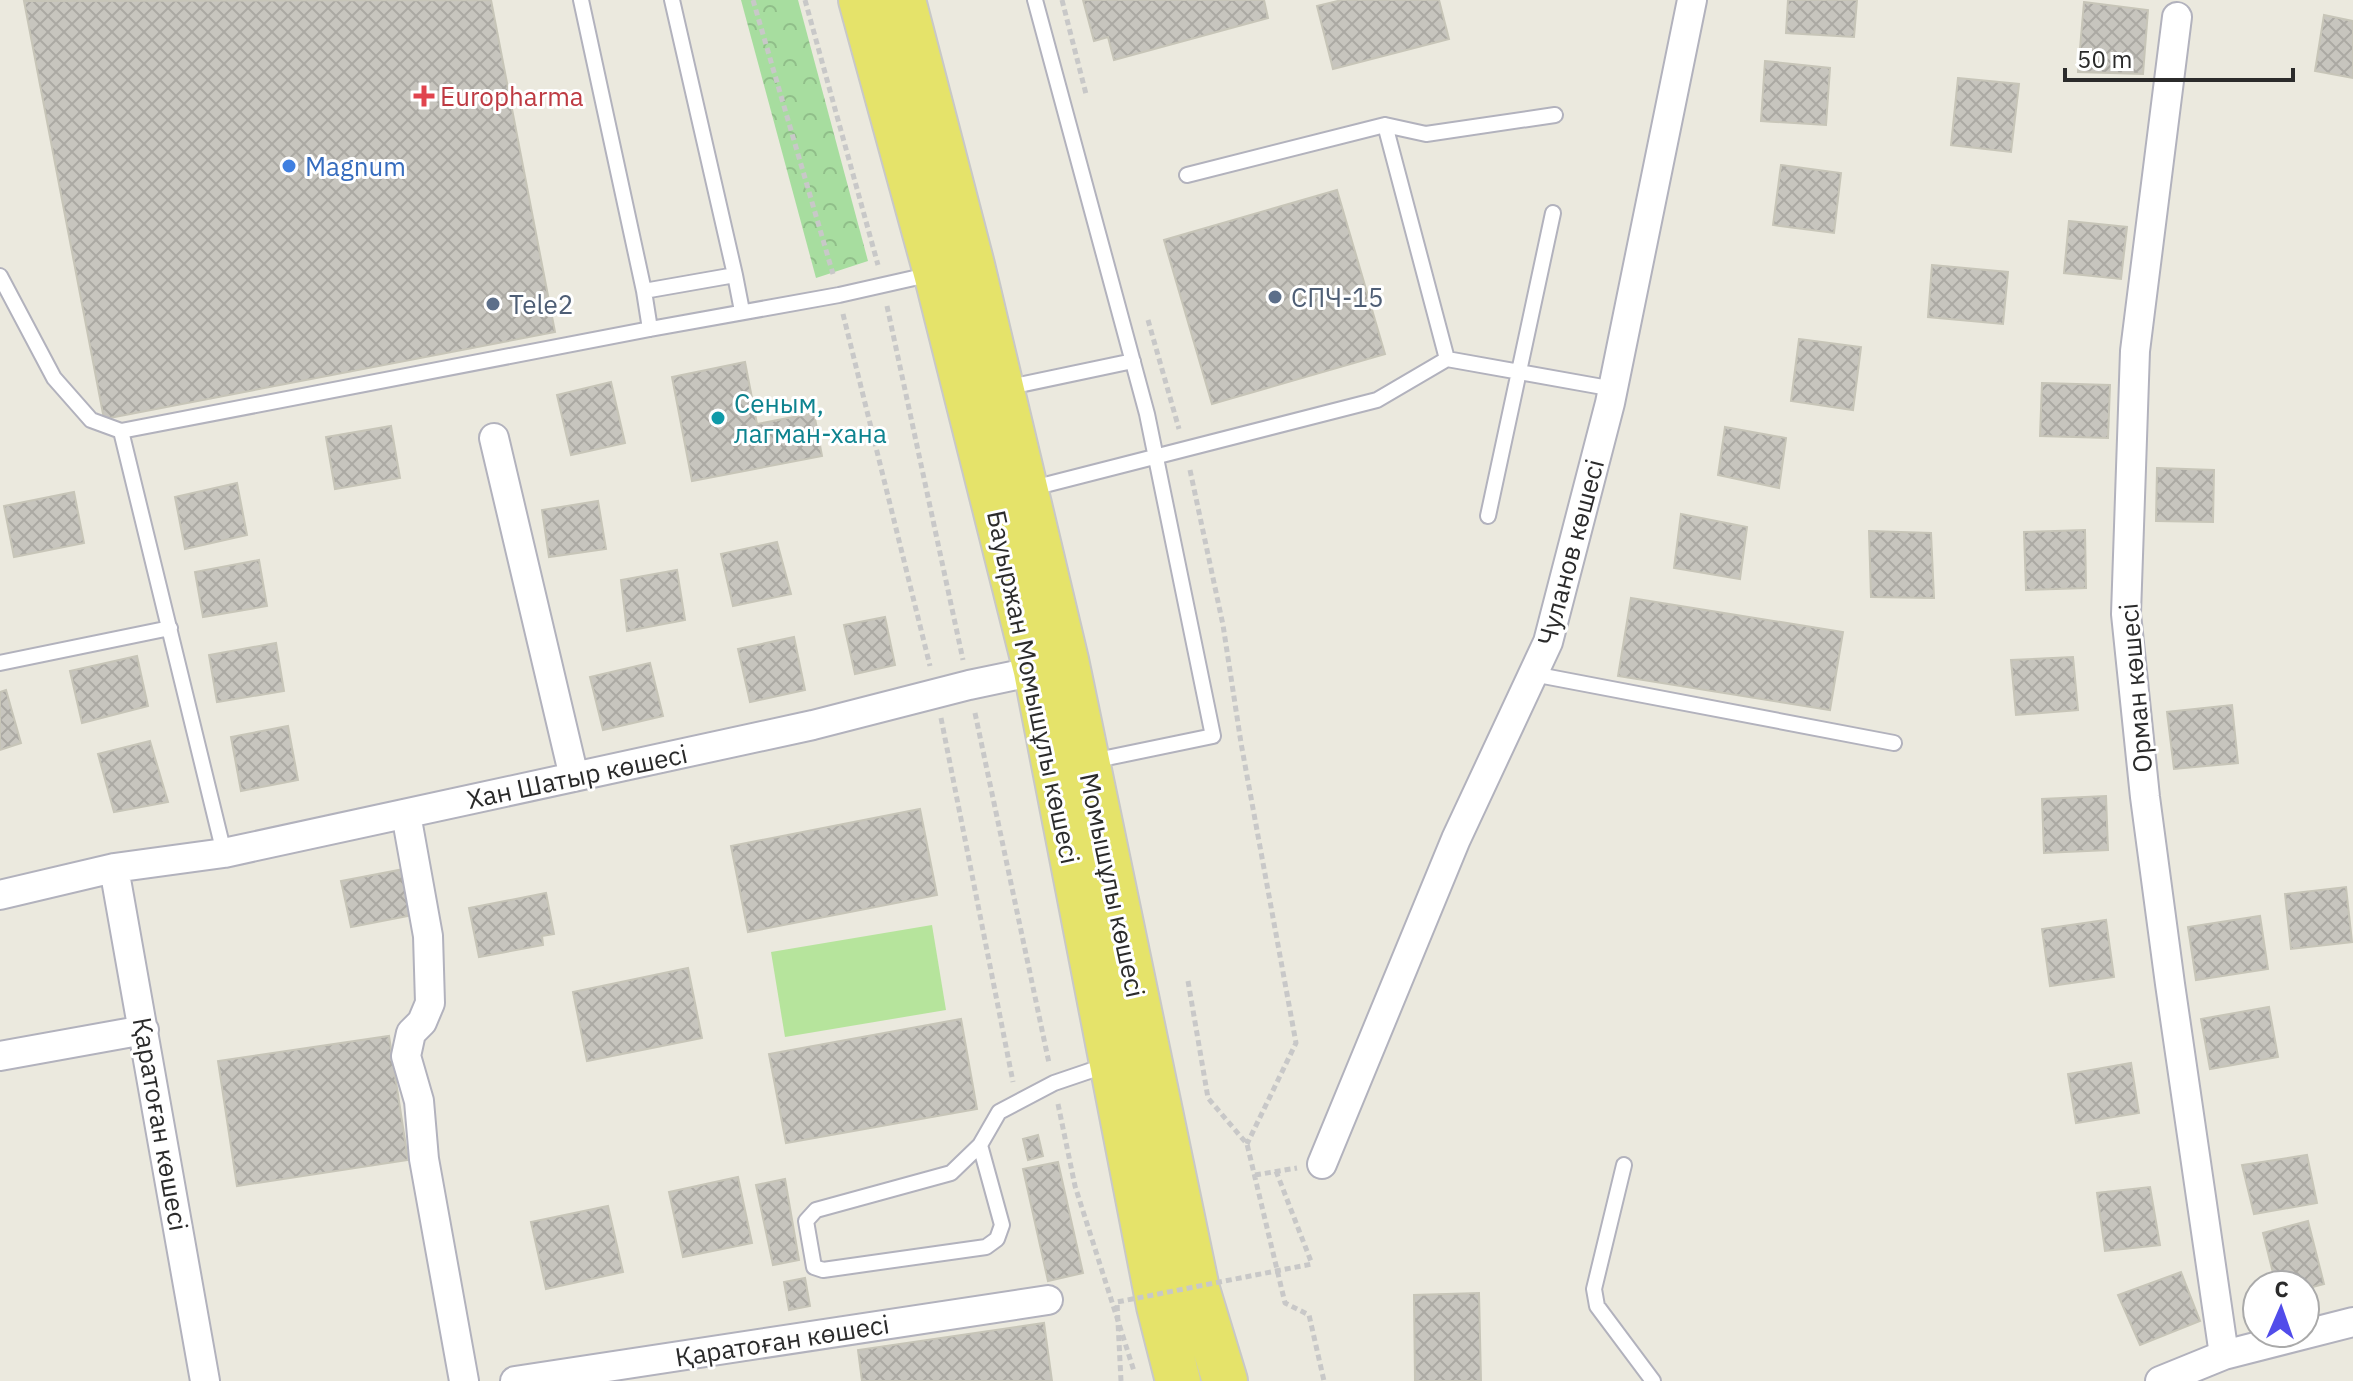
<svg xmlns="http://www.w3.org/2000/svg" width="2353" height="1381" font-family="'IBM Plex Sans',sans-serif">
  <defs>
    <pattern id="forest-crowns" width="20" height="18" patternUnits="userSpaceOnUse" patternTransform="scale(2)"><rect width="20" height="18" fill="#a7dd9f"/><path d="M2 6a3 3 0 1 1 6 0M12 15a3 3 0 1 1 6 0" fill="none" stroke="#90be89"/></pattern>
    <pattern id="building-cross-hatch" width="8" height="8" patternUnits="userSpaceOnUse" patternTransform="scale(2)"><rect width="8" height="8" fill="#c7c5be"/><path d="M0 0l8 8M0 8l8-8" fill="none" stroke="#aba9a3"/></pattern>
  </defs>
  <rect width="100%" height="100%" fill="#ebe9de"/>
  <path fill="url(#forest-crowns)" d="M741,0h57l70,261 -52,17z"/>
  <path fill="#b6e49c" d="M932,925l14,85 -161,27 -14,-85z"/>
  <path fill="url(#building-cross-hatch)" stroke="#c7c5b8" stroke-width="2" d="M491,0l64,332 -451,87 -80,-418z
    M1083,0h181l4,18 -154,42 -6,-23 -14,4z
    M1342,0h97l10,39 -116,30 -16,-63z
    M1788,0h69l-3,37 -68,-4z
    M2084,2l64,8 -5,64 -65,-2z
    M2324,15l29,6v57l-38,-7z
    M1765,61l65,7 -4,57 -65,-4z
    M1958,78l61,6 -8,68 -60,-7z
    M1781,165l60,8 -7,60 -61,-8z
    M1337,190l48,164 -173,50 -48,-164z
    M2069,221l58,6 -6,52 -57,-6z
    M1932,265l76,7 -5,52 -75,-7z
    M1799,339l62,8 -8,63 -62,-9z
    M745,362l12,62 57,-11 8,43 -130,25 -20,-104z
    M611,382l14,61 -54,12 -14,-60z
    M2042,383l68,2 -2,53 -68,-2z
    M391,426l9,52 -65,11 -9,-52z
    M1725,427l61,11 -7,50 -61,-13z
    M2157,468l57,2 -1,52 -57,-1z
    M237,483l10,52 -62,14 -10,-52z
    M74,492l10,51 -70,14 -10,-51z
    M598,501l8,48 -57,8 -7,-47z
    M1681,514l66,13 -7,52 -66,-11z
    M2085,530l1,58 -60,2 -2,-58z
    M1869,531l62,2 3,65 -63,-1z
    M777,542l14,52 -58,12 -12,-52z
    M259,560l8,46 -64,11 -8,-45z
    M677,570l8,50 -58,11 -6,-51z
    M1631,598l212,34 -13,78 -212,-34z
    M885,617l10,48 -40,9 -11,-49z
    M794,637l11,53 -55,12 -12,-53z
    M276,643l8,48 -67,11 -8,-47z
    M137,656l11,50 -66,17 -12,-52z
    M2073,657l5,53 -62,5 -5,-55z
    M650,663l13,53 -60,14 -13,-53z
    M6,690l15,53 -21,7v-58z
    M2232,705l6,58 -64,6 -7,-57z
    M288,726l10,54 -57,11 -10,-54z
    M150,741l18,61 -54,10 -16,-58z
    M2106,796l2,54 -64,3 -2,-54z
    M920,809l17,86 -189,37 -17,-86z
    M404,869l9,46 -62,12 -10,-46z
    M2346,887l6,55 -61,7 -6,-55z
    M546,893l8,41 -12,2 1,9 -64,12 -10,-49z
    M2260,916l8,53 -72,11 -8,-53z
    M2106,920l8,57 -64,9 -8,-57z
    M688,968l14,70 -115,23 -14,-69z
    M2269,1007l9,50 -68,12 -9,-50z
    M961,1019l16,90 -191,34 -17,-89z
    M389,1036l19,124 -171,26 -19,-125z
    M2131,1063l8,50 -63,10 -8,-49z
    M1038,1135l5,21 -15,4 -5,-21z
    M2307,1155l10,48 -63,11 -12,-49z
    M1058,1162l25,111 -35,8 -25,-112z
    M738,1177l14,66 -69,14 -14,-65z
    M785,1179l14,81 -26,5 -17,-80z
    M2150,1187l10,58 -55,6 -8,-58z
    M608,1206l15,66 -77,17 -15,-67z
    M2308,1221l16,63 -19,5v-4h-29l-13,-52z
    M2181,1272l19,49 -60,24 -22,-50z
    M805,1278l5,28 -21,4 -5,-28z
    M1479,1293l2,88h-66l-1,-86z
    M1044,1323l8,58h-190l-4,-31z"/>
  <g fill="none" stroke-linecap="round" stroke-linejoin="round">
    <g stroke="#b2b2bd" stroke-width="18">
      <path id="lane" d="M581,0l63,291 91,-16 -63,-275
        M1035,0l112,414 66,322 -121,25
        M1385,125l62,234
        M1187,175l198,-50 41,9 129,-19
        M735,275l7,36
        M0,276l54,102 37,42 30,11 529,-102 189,-34 93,-21
        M644,291l6,38
        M1005,388l128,-27
        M121,431l103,422
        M1029,489l348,-89 70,-41 167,30
        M1488,516l65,-303
        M0,663l170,-35
        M1533,674l361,69
        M980,1145l22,80 -5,14 -11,8 -163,23 -9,-3 -8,-46 10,-11 135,-37 29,-28 19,-33 55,-29 53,-18
        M1624,1165l-30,124 3,17 56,75"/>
    </g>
    <g stroke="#b2b2bd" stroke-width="32">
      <path id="street" d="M2177,17l-42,334 -9,263 19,183 25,187 54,371
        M494,438l80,339
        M406,814l22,122 2,67 -8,19 -11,11 -5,23 13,45 5,58 40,222
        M114,868l91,513
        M0,895l114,-27 110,-15 589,-128 156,-40 67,-14
        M0,1056l144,-26
        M1322,1164l134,-325 92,-197 62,-239 82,-403
        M515,1381l533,-81
        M2160,1381l64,-26 129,-33"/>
    </g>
    <g stroke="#c8c8c8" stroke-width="48">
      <path id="primary" d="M861,0l75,273 100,398 123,635 19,75
        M903,0l69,265 94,395 131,629 28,92"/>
    </g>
    <path stroke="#c8c8c8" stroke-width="5" stroke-dasharray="6 4" stroke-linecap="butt" d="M753,0l80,274
      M805,0l73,265
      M1062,0l24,94
      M887,306l76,354
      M843,314l87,352
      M1148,320l31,109
      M1190,470l33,155 18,118 55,300 -49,101
      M975,713l74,350
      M941,718l72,364
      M1188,981l20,117 39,46 38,159 24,12 15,66
      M1058,1104l17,82 59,185
      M1276,1171l36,93
      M1255,1175l42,-7"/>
    <use href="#lane" stroke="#fff" stroke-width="14"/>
    <use href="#street" stroke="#fff" stroke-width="28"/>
    <use href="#primary" stroke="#e5e36a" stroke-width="44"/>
    <path stroke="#c8c8c8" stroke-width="5" stroke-dasharray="6 4" stroke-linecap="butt" d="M1121,1381l-4,-79 195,-38"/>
  </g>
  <path fill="#e0444e" stroke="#fff" stroke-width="3" d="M420 84h8v8h8v8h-8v8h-8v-8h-8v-8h8z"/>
  <circle fill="#3f7fe0" stroke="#fff" stroke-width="3" cx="289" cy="166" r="8"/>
  <g fill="#5c6f8a" stroke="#fff" stroke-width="3">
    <circle cx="1275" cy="297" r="8"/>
    <circle cx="493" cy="304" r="8"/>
  </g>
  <circle fill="#0f9aa8" stroke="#fff" stroke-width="3" cx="718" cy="418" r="8"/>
  <g text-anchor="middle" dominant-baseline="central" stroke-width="6" stroke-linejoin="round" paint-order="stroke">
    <g font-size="26" fill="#be3a42" stroke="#fff" text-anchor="start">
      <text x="440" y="96">Europharma</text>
    </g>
    <g font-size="26" fill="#366cbe" stroke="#fff" text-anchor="start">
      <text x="305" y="166">Magnum</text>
    </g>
    <g font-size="26" fill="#4e5e75" stroke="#fff" text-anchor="start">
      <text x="1291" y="297">СПЧ-15</text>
      <text x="509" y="304">Tele2</text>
    </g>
    <g font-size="26" fill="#0d838f" stroke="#fff" text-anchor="start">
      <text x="734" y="403">Сеным,<tspan x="734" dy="30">лагман-хана</tspan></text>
    </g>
    <g font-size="26" fill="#2b2b2b" stroke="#fff">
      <text transform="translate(1570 552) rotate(-75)">Чуланов көшесі</text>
      <text transform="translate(1034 687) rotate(78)">Бауыржан Момышұлы көшесі</text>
      <text transform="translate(2135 688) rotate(-95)">Орман көшесі</text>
      <text transform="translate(577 776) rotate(-12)">Хан Шатыр көшесі</text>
      <text transform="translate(1113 885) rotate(78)">Момышұлы көшесі</text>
      <text transform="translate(161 1124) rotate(80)">Қаратоған көшесі</text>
      <text transform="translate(782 1340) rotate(-9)">Қаратоған көшесі</text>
    </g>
  </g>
  <g transform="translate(2281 1309) rotate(2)"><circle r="38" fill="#ffffff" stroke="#aaaaaa" stroke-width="2"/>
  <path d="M0-6L14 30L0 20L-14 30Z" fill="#514cea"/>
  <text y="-12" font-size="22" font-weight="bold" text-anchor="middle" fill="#2b2b2b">С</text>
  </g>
  <path d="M2065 68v12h228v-12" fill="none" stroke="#2b2b2b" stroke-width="4"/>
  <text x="2077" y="68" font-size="24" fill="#2b2b2b" stroke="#ffffff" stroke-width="6" paint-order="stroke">50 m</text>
</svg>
